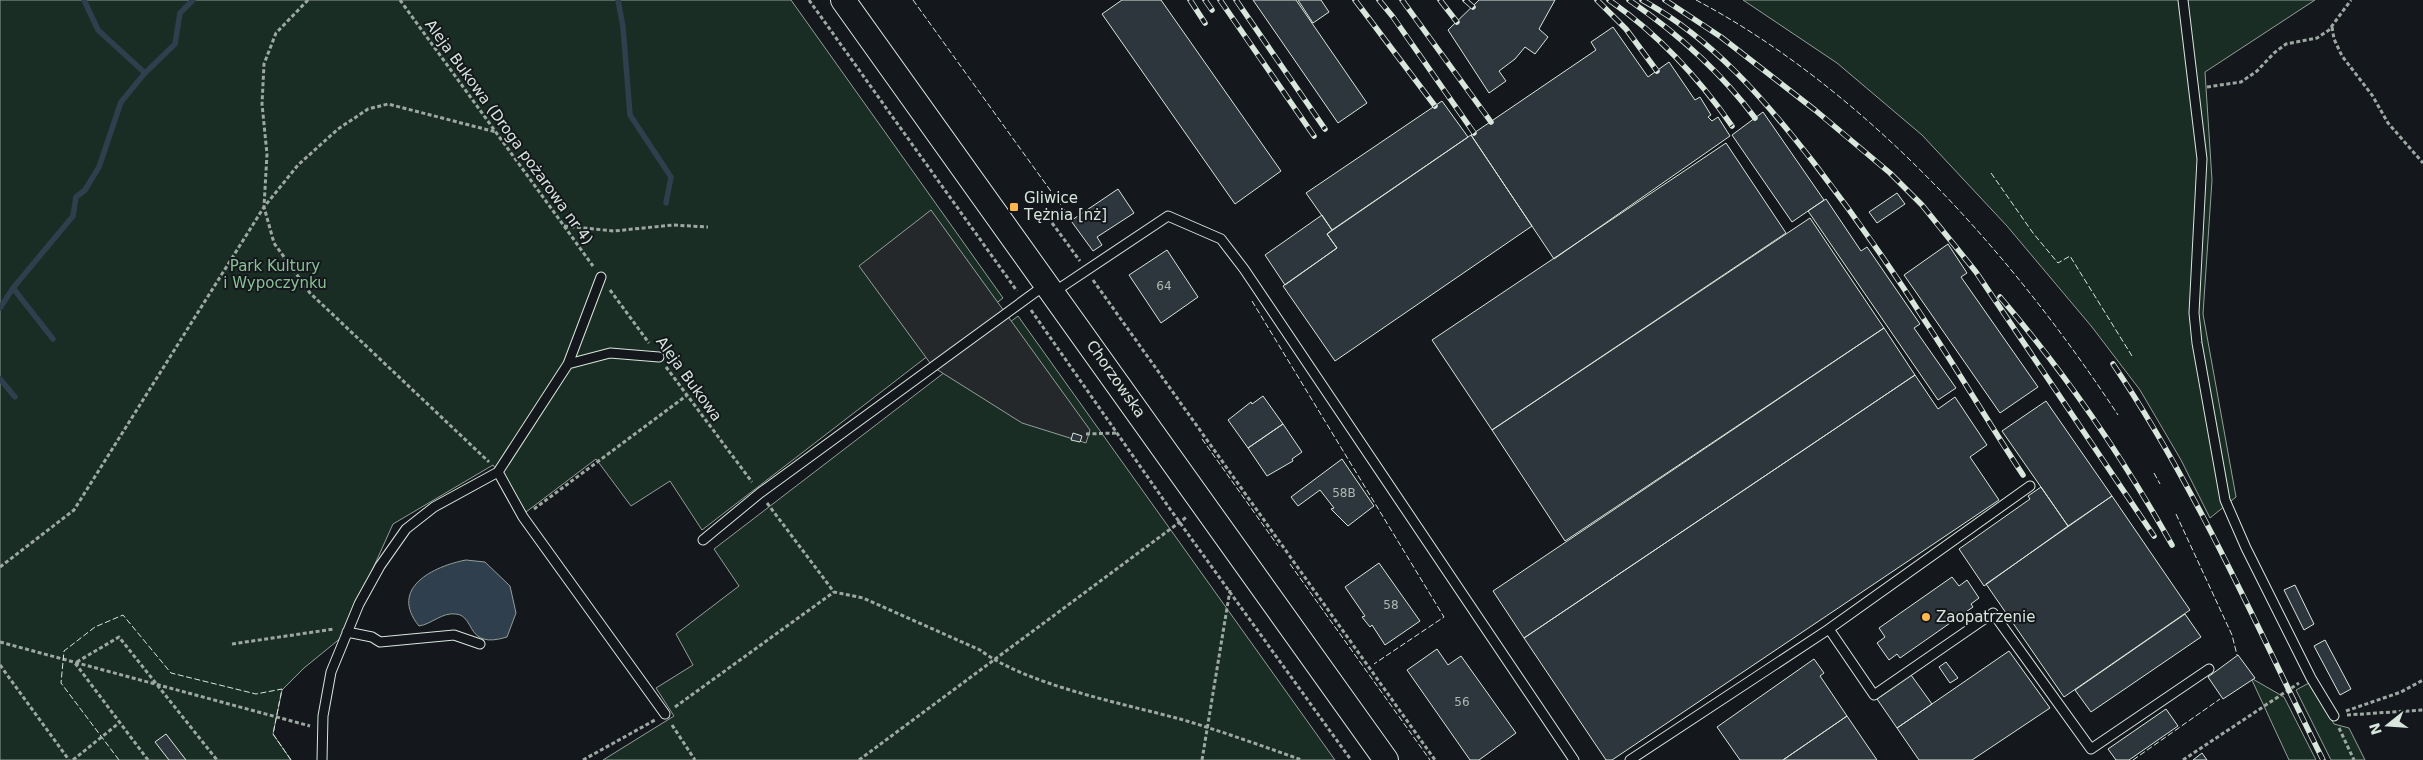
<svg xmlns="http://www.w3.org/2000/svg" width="2423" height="760" font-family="'DejaVu Sans',sans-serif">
  <rect width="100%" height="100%" fill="#14181c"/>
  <path fill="#1a2d24" stroke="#939e99" d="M0,0h791l212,298 -301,232 -32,-49 -39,25 -35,-47 -70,53 -33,-47 -100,59 -51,113 -38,31 -22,22 -9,44 18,26h-291z
    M1743,0h572l-110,72 7,108 -9,134 33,183 -26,21 -29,-58 -41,-70 -48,-63 -85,-101 -85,-91 -85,-72z
    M1018,316l317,444h-732l71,-44 -18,-28 37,-23 -17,-31 63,-48 -25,-37z
    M2251,678l33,19 32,63h-27z
    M2309,683l25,41 15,4 16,32h-34l-35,-70z"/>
  <path fill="#24282b" stroke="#939e99" d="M931,210l159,220 -4,13 -64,-20 -89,-56 -74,-101z"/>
  <path fill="#2f3f4d" stroke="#939e99" d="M466,560l19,2 25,24 6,27 -9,24c-42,13 -31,-21 -51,-23 -14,-2 -24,10 -37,12 -31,-38 15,-60 47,-66z"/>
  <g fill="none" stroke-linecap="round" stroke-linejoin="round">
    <path stroke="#2f3f4d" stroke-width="5.5" d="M84,0l14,30 47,43
      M618,0l5,27 7,88 41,62 -5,26
      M13,288l40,51
      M0,308l13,-20 60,-72 3,-19 9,-7 14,-23 22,-65 24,-29 30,-29 5,-31 13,-13
      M0,379l15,18"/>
  </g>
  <path fill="#2c363c" stroke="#d8e6dc" d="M1122,0h39l120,171 -46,33 -133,-190z
    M1253,0h43l71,103 -29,20z
    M1298,0h23l8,12 -16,11z
    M1479,0h76l-16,29 9,8 -13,17 -10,-7 -10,12 -16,12 7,10 -17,12 -41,-63z
    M1613,27l35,50 21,-15 26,38 5,-3 11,18 -3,2 4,4 6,-4 12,19 -176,123 -83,-124 125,-85 -5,-8z
    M1442,101l26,36 -136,93 -26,-37z
    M1763,112l61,88 -32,22 -60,-87z
    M1471,135l61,91 -197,135 -52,-75 54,-38 -10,-14z
    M1726,143l60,90 -294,197 -60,-90z
    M1118,189l16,24 -37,24 5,8 -9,6 -24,-33 3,2z
    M1897,193l8,11 -28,19 -8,-11z
    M1826,199l35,52 6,-4 53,77 -6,4 42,60 -18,12 -130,-189z
    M1322,215l10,15 -5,4 10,14 -52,37 -20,-30z
    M1810,218l74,110 -319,213 -73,-111z
    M1948,244l19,29 -6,4 77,110 -38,26 -96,-138z
    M1167,250l31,47 -37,26 -32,-48z
    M1884,328l31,47 -391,263 -31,-47z
    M1915,375l23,34 17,-12 32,48 -17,12 29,43 -387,260h-6l-82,-122z
    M1263,396l20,28 -35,24 -20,-28 23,-18 1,2z
    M2046,401l66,95 -44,30 -66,-95z
    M1283,424l19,28 -10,7 1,2 -26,15 -19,-28z
    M1073,433l9,3 -2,6 -9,-2z
    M1342,459l32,47 -26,20 -17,-17 3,-1 -14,-18 -22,16 -7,-9z
    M2041,487l27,39 -84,60 -25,-37 71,-50 -2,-3z
    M2112,496l78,114 -126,87 -78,-113z
    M1379,563l41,58 -35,24 -13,-20 -2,2 -8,-10 3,-1 -20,-29z
    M1952,577l7,9 8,-6 12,18 -8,6 2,3 -73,51 -3,-4 -8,6 -12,-17 8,-6 -6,-9z
    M2295,585l19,39 -10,6 -20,-40z
    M2185,614l16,23 -110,75 -16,-22z
    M2325,640l26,49 -11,6 -26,-49z
    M1437,649l11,16 13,-9 55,77 -37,27h-9l-63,-90z
    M2009,651l41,57 -78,52h-53l-22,-32z
    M2238,655l17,23 -32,21 -15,-22z
    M1814,659l10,14 -4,3 27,40 -64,44h-43l-23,-33z
    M1946,662l12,16 -8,5 -11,-16z
    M1911,675l21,29 -35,24 -20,-29z
    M2166,709l12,17 -49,34h-13l-8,-11z
    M1847,716l30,44h-94z
    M166,734l20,26h-17l-14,-18z
    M2202,753l5,7h-14z"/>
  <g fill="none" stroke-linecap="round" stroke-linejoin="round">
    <g stroke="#d8e6dc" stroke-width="11">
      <path id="lane" d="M2183,0l19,159 -8,154 3,30 28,157 21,48 65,130 23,38
        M1054,292l114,-76 53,23 23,30 330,491
        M568,364l42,-11 49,4
        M498,472l25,45 142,197
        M703,540l57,-47 285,-208
        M1829,629l201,-143
        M347,632l25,5 8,5 74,-7 26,9
        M322,760l1,-44 8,-44 28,-68 21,-38 26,-37 28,-22 64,-35 70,-108 33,-87
        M1630,760l199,-131 45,66 119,-82 98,136 118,-80"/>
    </g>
    <g stroke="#d8e6dc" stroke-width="26">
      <path id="secondary" d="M843,0l543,760"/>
    </g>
    <path stroke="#9da8a2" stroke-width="3" stroke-dasharray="4 2.5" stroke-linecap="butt" d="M308,0l-32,33 -12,31 -2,40 5,50 -3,53 10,36 36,50 179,169
      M400,0l193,266
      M809,0l208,291
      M2332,27l2,12 8,17 30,39 16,28 35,40
      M2207,87l34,-5 16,-11 17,-18 12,-9 31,-6 12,-8 22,-30
      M1052,223l28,38
      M564,226l50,5 59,-6 35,2
      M1093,280l342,480
      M610,290l39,53
      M1031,310l139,199 181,251
      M666,367l86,115
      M1086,434l31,-1
      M767,503l67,89 29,6 117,52c47,35 141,53 200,69 41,12 82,27 122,41
      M534,509l152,-113
      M0,567l74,-57 190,-303 34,-42 40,-36 30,-20 20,-5 108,28
      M0,642l310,84
      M232,644l102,-15
      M0,665l69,95
      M675,707l159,-115
      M2346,711l55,-19 22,-12
      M2347,715l76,-5
      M672,725l23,35
      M2339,728l15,32
      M73,760l46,-37
      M148,760l-73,-97 44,-26 98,123
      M583,760l72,-40
      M859,760l329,-244
      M1202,760l28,-170
      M2183,760l116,-77"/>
    <use href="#lane" stroke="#14181c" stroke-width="9"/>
    <use href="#secondary" stroke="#14181c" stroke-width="24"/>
    <g stroke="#d8e6dc" stroke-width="5.5">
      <path id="rail" d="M1190,0l15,23
        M1205,0l7,10
        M1220,0l94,136
        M1236,0l89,129
        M1355,0l80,106
        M1379,0l14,17 81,116
        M1402,0l89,122
        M1440,0l17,22
        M1465,0l8,7
        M1597,0l29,29 31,42
        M1609,0c49,34 89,77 123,126
        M1629,0c48,33 91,71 126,118
        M1642,0c71,39 122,99 172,163 40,52 78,106 113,161 33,50 63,101 96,151
        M1665,0l56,37 94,73 75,63 32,32 54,67 178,264
        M2000,297c68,80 120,156 172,248
        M2113,364c82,121 145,265 210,396"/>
    </g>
    <use href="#rail" stroke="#14181c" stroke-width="4" stroke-dasharray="11" stroke-linecap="butt"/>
    <path stroke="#d8e6dc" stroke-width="1" stroke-dasharray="6 2.5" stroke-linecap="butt" d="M913,0l158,219
      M1696,0c170,90 317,255 422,415
      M1991,173l42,60 25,30 12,-7 62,100
      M1252,301l192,316 -70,47
      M1202,439l76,107
      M2154,473l6,11
      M2176,514l56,121 5,20
      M1290,564l140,196
      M119,760l-58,-77 3,-32 31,-24 28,-12 48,58 85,21 26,-5 -9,45 18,26
      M2133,760l87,-61"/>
  </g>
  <g fill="#ffb74d" stroke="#14181c" stroke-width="2">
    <rect x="1009" y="202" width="10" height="10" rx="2.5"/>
    <circle cx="1926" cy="617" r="5"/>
  </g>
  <g text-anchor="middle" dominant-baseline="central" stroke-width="4" stroke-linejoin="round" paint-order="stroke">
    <g font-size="12" fill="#adbab4">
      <text x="1164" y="286">64</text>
      <text x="1344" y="493">58B</text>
      <text x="1391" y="605">58</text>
      <text x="1462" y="702">56</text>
    </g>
    <g font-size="15" fill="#d8e6dc" stroke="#14181c">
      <text transform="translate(509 132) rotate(54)">Aleja Bukowa (Droga pożarowa nr 4)</text>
      <text transform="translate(689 379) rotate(54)">Aleja Bukowa</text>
      <text transform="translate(1116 379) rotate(55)">Chorzowska</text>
    </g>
    <g font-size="15" fill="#d8e6dc" stroke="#14181c" text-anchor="start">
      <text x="1024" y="198">Gliwice<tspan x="1024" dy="17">Tężnia [nż]</tspan></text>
      <text x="1936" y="617">Zaopatrzenie</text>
    </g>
    <g font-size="15" fill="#8ac095" stroke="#14181c">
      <text x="275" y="266">Park Kultury<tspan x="275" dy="17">i Wypoczynku</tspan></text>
    </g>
  </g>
  <g transform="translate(2388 725) rotate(253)" stroke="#14181c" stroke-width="4" paint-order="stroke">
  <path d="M0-4L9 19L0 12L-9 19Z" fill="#d8e6dc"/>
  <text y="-8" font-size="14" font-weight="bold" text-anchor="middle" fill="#d8e6dc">N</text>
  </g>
</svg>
